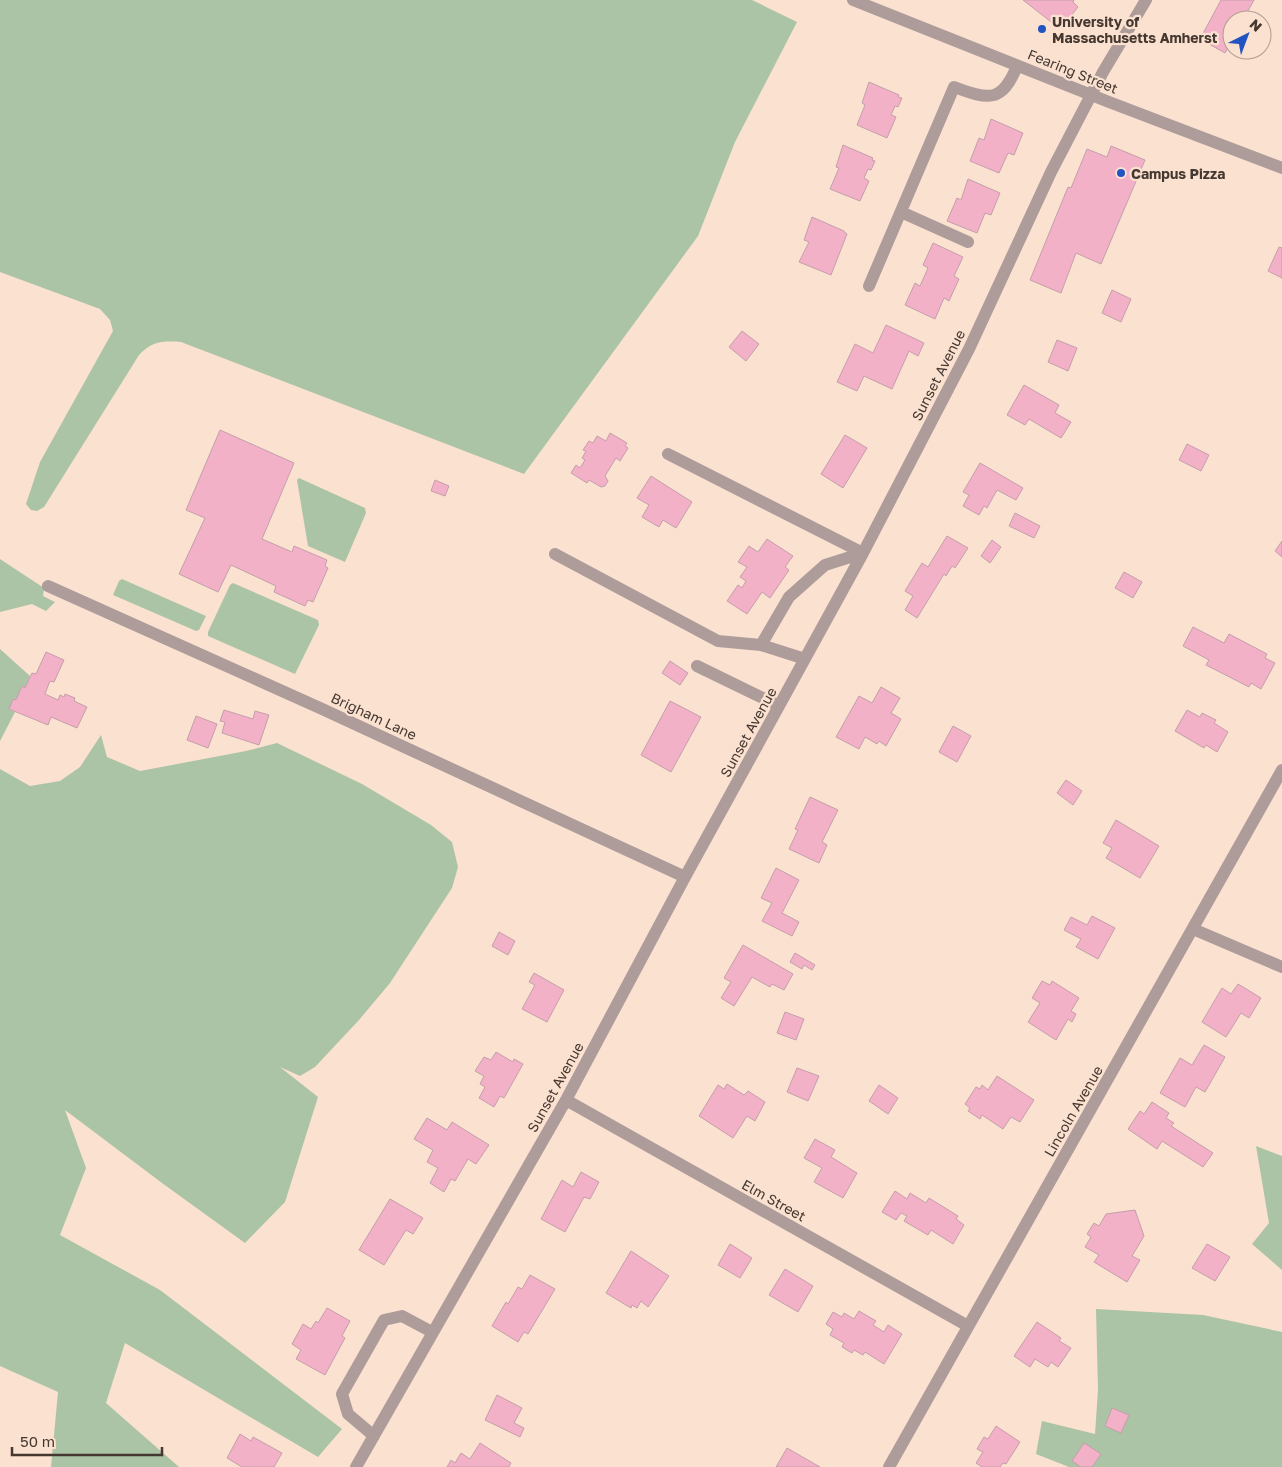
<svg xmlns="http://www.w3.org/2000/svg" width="1282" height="1467" font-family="'Golos Text',sans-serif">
  <rect width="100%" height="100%" fill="#fbe1d0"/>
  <path fill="#abc4a5" d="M0,0h752l45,22 -62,120 -37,94 -174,238 -343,-132c-18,-1 -29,-1 -42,13l-95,152 -7,4 -6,-1 -5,-6 14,-42 73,-131 -3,-11 -10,-11 -100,-37z
    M299,478l66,30 1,5 -21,49 -37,-16 -11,-66z
    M0,559l44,29 -1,8 12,6 -9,9 -14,-7 -32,8z
    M122,579l84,37 -7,14 -3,1 -83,-36 6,-14z
    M233,583l85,37 1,5 -24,49 -87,-38v-4l22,-47z
    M0,649l30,27 -5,12 -3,-2 -6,14 -7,9 6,3 -15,29z
    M101,735l6,22 33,14 106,-20 31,-8 85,41 69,41 21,17 6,25 -6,21 -62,95 -31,37 -44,47 -15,9 -20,-9 38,30 -33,105 -40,41 -83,-60 -97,-73 21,58 -26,67 100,55 182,139 -24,28 -193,-114 -19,60 73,64h-128l7,-75 -58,-26v-597l30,17 30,-5 20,-14z
    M1256,1146l26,10v114l-30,-26 17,-21z
    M1096,1309l107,6 79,17v135h-213l-33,-13 6,-33 53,13 3,-44z"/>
  <path fill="#f2b1c7" stroke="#c49fab" d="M1023,0h51l-1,2 5,5 -11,14 -5,-4 -7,8z
    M1221,0h33l-11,20h-11v20l-7,13 -25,-14z
    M869,82l30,13 -1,2 4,1 -4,9 -3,-1 -4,9 5,2 -9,21 -30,-13 8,-20 -3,-2z
    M991,119l32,14 -9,22 -6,-2 -9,20 -29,-12 9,-23 5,2z
    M843,145l30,13 -1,2 3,1 -4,9 -3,-1 -4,9 5,3 -9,20 -30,-12 9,-21 -3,-1z
    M1111,146l34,14 -44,104 -25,-11 -15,40 -31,-13 38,-93 3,1 16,-39 20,8z
    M968,179l32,14 -9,22 -6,-2 -8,20 -30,-12 10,-23 4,2z
    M812,217l32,14v1l3,2 -16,41 -32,-13 10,-20 -5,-2z
    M933,243l30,14 -9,19 5,3 -10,22 -5,-3 -9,21 -30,-14 10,-22 5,3 8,-18 -5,-3z
    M1279,247l3,1v30l-14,-7z
    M1112,290l19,9 -10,23 -19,-9z
    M886,325l38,18 -6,13 -9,-5 -17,38 -28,-13 -7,15 -20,-9 18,-38 18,9z
    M742,331l17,13 -13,17 -17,-14z
    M1057,340l20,8 -9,23 -20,-9z
    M1024,385l35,20 -4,8 16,9 -10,16 -32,-19 -4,6 -18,-10z
    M220,430l74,33 -32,76 30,13 2,-6 33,14 -2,6 3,2 -15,34 -5,-2 -3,6 -31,-14 2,-6 -45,-21 -13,27 -39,-18 26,-56 -19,-8z
    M610,433l17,10 -2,3 3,2 -8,13 -4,-3 -11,18 3,5 -3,5 -4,1 -12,-7 -2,3 -16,-10 5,-8 4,3 5,-8 -3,-2 4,-7 -3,-1 6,-9 4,2 4,-7 9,5z
    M845,435l22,13 -24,40 -22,-14z
    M1187,444l22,11 -8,16 -22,-11z
    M980,463l43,25 -7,12 -19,-10 -10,18 -3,-2 -5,9 -16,-9 6,-11 -6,-3z
    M651,476l41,26 -16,26 -13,-8 -4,7 -17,-10 7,-12 -12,-7z
    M435,480l14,6 -4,10 -14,-5z
    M1015,513l25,13 -6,12 -25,-12z
    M947,536l21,12 -13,20 -3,-2 -6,10 -2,-2 -27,44 -12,-8 8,-14 -8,-5 17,-28 6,4z
    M767,539l26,17 -8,11 4,3 -19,28 -8,-6 -15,22 -20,-13 11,-16 4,3 4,-7 -6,-4 7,-10 -9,-5 11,-16 9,6z
    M992,540l9,7 -11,16 -9,-7z
    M1282,541v16l-7,-6z
    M1124,572l18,10 -9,16 -18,-10z
    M1193,627l31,16 5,-9 38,20 -2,4 10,5 -14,26 -10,-6 -2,4 -43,-22 3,-5 -26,-14z
    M46,652l18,8 -10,22 -4,-1 -5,13 13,6 2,-5 4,2 1,-3 10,4 -1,3 13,6 -10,21 -26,-11 -3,8 -39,-16 4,-10 3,1 6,-14 3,2 7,-15 4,1z
    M670,661l18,12 -8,12 -18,-12z
    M881,687l19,11 -9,15 10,6 -15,27 -7,-5 -2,3 -12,-7 -6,12 -23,-12 23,-41 13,7z
    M670,701l31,16 -30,55 -30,-17z
    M224,710l29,9 2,-8 14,4 -10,30 -37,-12 3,-11 -5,-1z
    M1187,710l13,7 2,-4 14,7 -2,3 14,9 -11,20 -11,-7 -2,3 -29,-17z
    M196,716l21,8 -9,24 -21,-8z
    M953,726l18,10 -14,26 -18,-10z
    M1066,780l16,11 -9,14 -16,-12z
    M810,797l28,13 -16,32 5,3 -8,18 -30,-14 9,-19 -3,-1z
    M1116,820l43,26 -19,32 -34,-20 6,-10 -9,-5z
    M776,868l23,12 -17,33 17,9 -7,14 -30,-15 10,-18 -11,-5z
    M1092,916l23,12 -17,31 -22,-12 5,-8 -17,-9 7,-13 16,8z
    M499,932l16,9 -7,14 -16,-9z
    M743,945l50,29 -9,16 -12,-6 -2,3 -18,-10 -18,29 -13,-8 10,-16 -7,-4z
    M795,953l20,12 -3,5 -8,-5 -2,4 -12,-7z
    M534,973l30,17 -17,32 -25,-13 13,-24 -6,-3z
    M1042,981l8,4 2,-4 27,17 -8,13 5,3 -4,8 -4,-3 -12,21 -28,-18 12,-19 -8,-5z
    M1238,984l23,14 -12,20 -8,-5 -15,24 -24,-15 20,-34 9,6z
    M785,1012l19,7 -8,21 -19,-7z
    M1204,1045l21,12 -20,35 -9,-5 -11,20 -25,-14 20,-35 12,7z
    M496,1052l17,10 1,-3 9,5 -19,34 -4,-2 -6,11 -15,-9 6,-11 -5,-3 4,-8 -9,-5 9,-14 7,3z
    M797,1068l22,8 -11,25 -21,-9z
    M997,1076l37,24 -14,22 -9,-5 -8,12 -21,-14 -2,4 -12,-8 2,-3 -5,-4 11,-17 4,2 2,-4 6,5z
    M727,1084l17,11 4,-4 17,11 -10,19 -8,-5 -14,22 -34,-22 19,-31 6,4z
    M879,1085l19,13 -10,16 -19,-13z
    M1152,1102l17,11 -3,5 8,5 -3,3 42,27 -10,14 -41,-26 -5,8 -29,-20 12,-18 4,3z
    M427,1118l20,12 5,-8 37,23 -13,19 -8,-5 -13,22 -4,-2 -7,13 -14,-9 8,-15 -11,-6 6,-12 -19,-11z
    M815,1139l20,11 -4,7 26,16 -14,25 -29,-16 8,-14 -18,-10z
    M581,1172l18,10 -9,17 -6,-2 -19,35 -24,-13 21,-39 11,7z
    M895,1191l12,8 3,-6 16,10 3,-5 29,18 -2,3 8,6 -11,19 -22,-14 -3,5 -24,-14 3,-5 -6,-3 -5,7 -14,-8z
    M390,1199l33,19 -10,16 -7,-4 -22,35 -25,-15z
    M1135,1210l9,26 -12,20 8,4 -13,22 -33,-20 5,-7 -14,-8 6,-10 -4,-3 7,-11 5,3 7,-12z
    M730,1244l22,14 -12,20 -22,-13z
    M1207,1244l23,13 -15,24 -23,-13z
    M631,1251l38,25 -21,31 -7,-6 -4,7 -5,-3 -1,3 -25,-15z
    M785,1269l28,17 -15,26 -29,-17z
    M530,1275l25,14 -27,45 -4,-2 -6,10 -26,-16 14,-24 2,2 10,-17 4,2z
    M327,1308l23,13 -8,15 3,2 -20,37 -29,-16 5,-9 -9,-6 11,-20 8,5 5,-8 2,2z
    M859,1311l17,10 -3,4 11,7 4,-7 14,9 -18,30 -19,-12 -2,3 -9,-5 -2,3 -10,-6 2,-4 -14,-8 3,-6 -7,-5 7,-12 9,5 2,-4 10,6z
    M1037,1322l24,16 -2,3 12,7 -13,19 -7,-5 -3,5 -13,-8 -5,8 -16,-11z
    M497,1395l25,13 -8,15 10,5 -4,9 -35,-17z
    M1112,1408l17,7 -8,18 -16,-7z
    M996,1426l24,16 -14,22 -3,-1 -3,4h-18l-6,-4 7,-11 -6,-3 7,-12 4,2z
    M240,1434l11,7 2,-4 29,16 -8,14h-32l-15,-9z
    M480,1443l31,20 -2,4h-62l4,-7 4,3 6,-10 9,6z
    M1084,1443l17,11 -9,13h-11l-9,-6z
    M787,1448l33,19h-44z"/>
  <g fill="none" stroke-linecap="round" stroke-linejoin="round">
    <path stroke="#ae9c9b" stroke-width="12" d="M853,0l256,102 173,66
      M901,212l67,30
      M869,286l85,-199c35,13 48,16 63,-21
      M668,454l195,99
      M555,554l163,87 43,4 44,14
      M48,586l272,122 365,169
      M761,645l28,-48 36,-32 38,-12
      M697,666l82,40
      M1193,929l89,38
      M566,1100l402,226
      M374,1436l-26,-22 -6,-20 42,-74 18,-4 30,16
      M356,1467l210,-367 119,-223 178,-324 106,-204 82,-177 52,-100 43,-72
      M889,1467l393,-697"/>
  </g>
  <g fill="#2254c1" stroke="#fbe1d0" stroke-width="2">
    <circle cx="1042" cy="29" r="5"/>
    <circle cx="1121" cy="173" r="5"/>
  </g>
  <g text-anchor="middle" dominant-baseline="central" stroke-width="4.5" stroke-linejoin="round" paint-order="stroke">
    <g font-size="14" font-weight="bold" fill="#453830" stroke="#fbe1d0" text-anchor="start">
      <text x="1052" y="21">University of<tspan x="1052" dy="16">Massachusetts Amherst</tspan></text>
      <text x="1131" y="173">Campus Pizza</text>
    </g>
    <g font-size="14" fill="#453830" stroke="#fbe1d0">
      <text transform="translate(1073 71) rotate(22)">Fearing Street</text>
      <text transform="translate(938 375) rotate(-63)">Sunset Avenue</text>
      <text transform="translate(374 716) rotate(25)">Brigham Lane</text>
      <text transform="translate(748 732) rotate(-61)">Sunset Avenue</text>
      <text transform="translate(555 1087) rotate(-61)">Sunset Avenue</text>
      <text transform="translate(1073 1111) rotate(-60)">Lincoln Avenue</text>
      <text transform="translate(774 1200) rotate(29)">Elm Street</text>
    </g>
  </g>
  <g transform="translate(1247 35) rotate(42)"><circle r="24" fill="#fbe1d0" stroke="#b29d90"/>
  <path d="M0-4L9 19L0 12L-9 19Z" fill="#2254c1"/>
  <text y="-8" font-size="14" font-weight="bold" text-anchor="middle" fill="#453830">N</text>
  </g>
  <path d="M12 1447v8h150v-8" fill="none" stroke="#453830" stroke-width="2.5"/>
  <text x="20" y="1447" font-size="15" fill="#453830" stroke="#fbe1d0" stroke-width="4" paint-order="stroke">50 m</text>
</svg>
